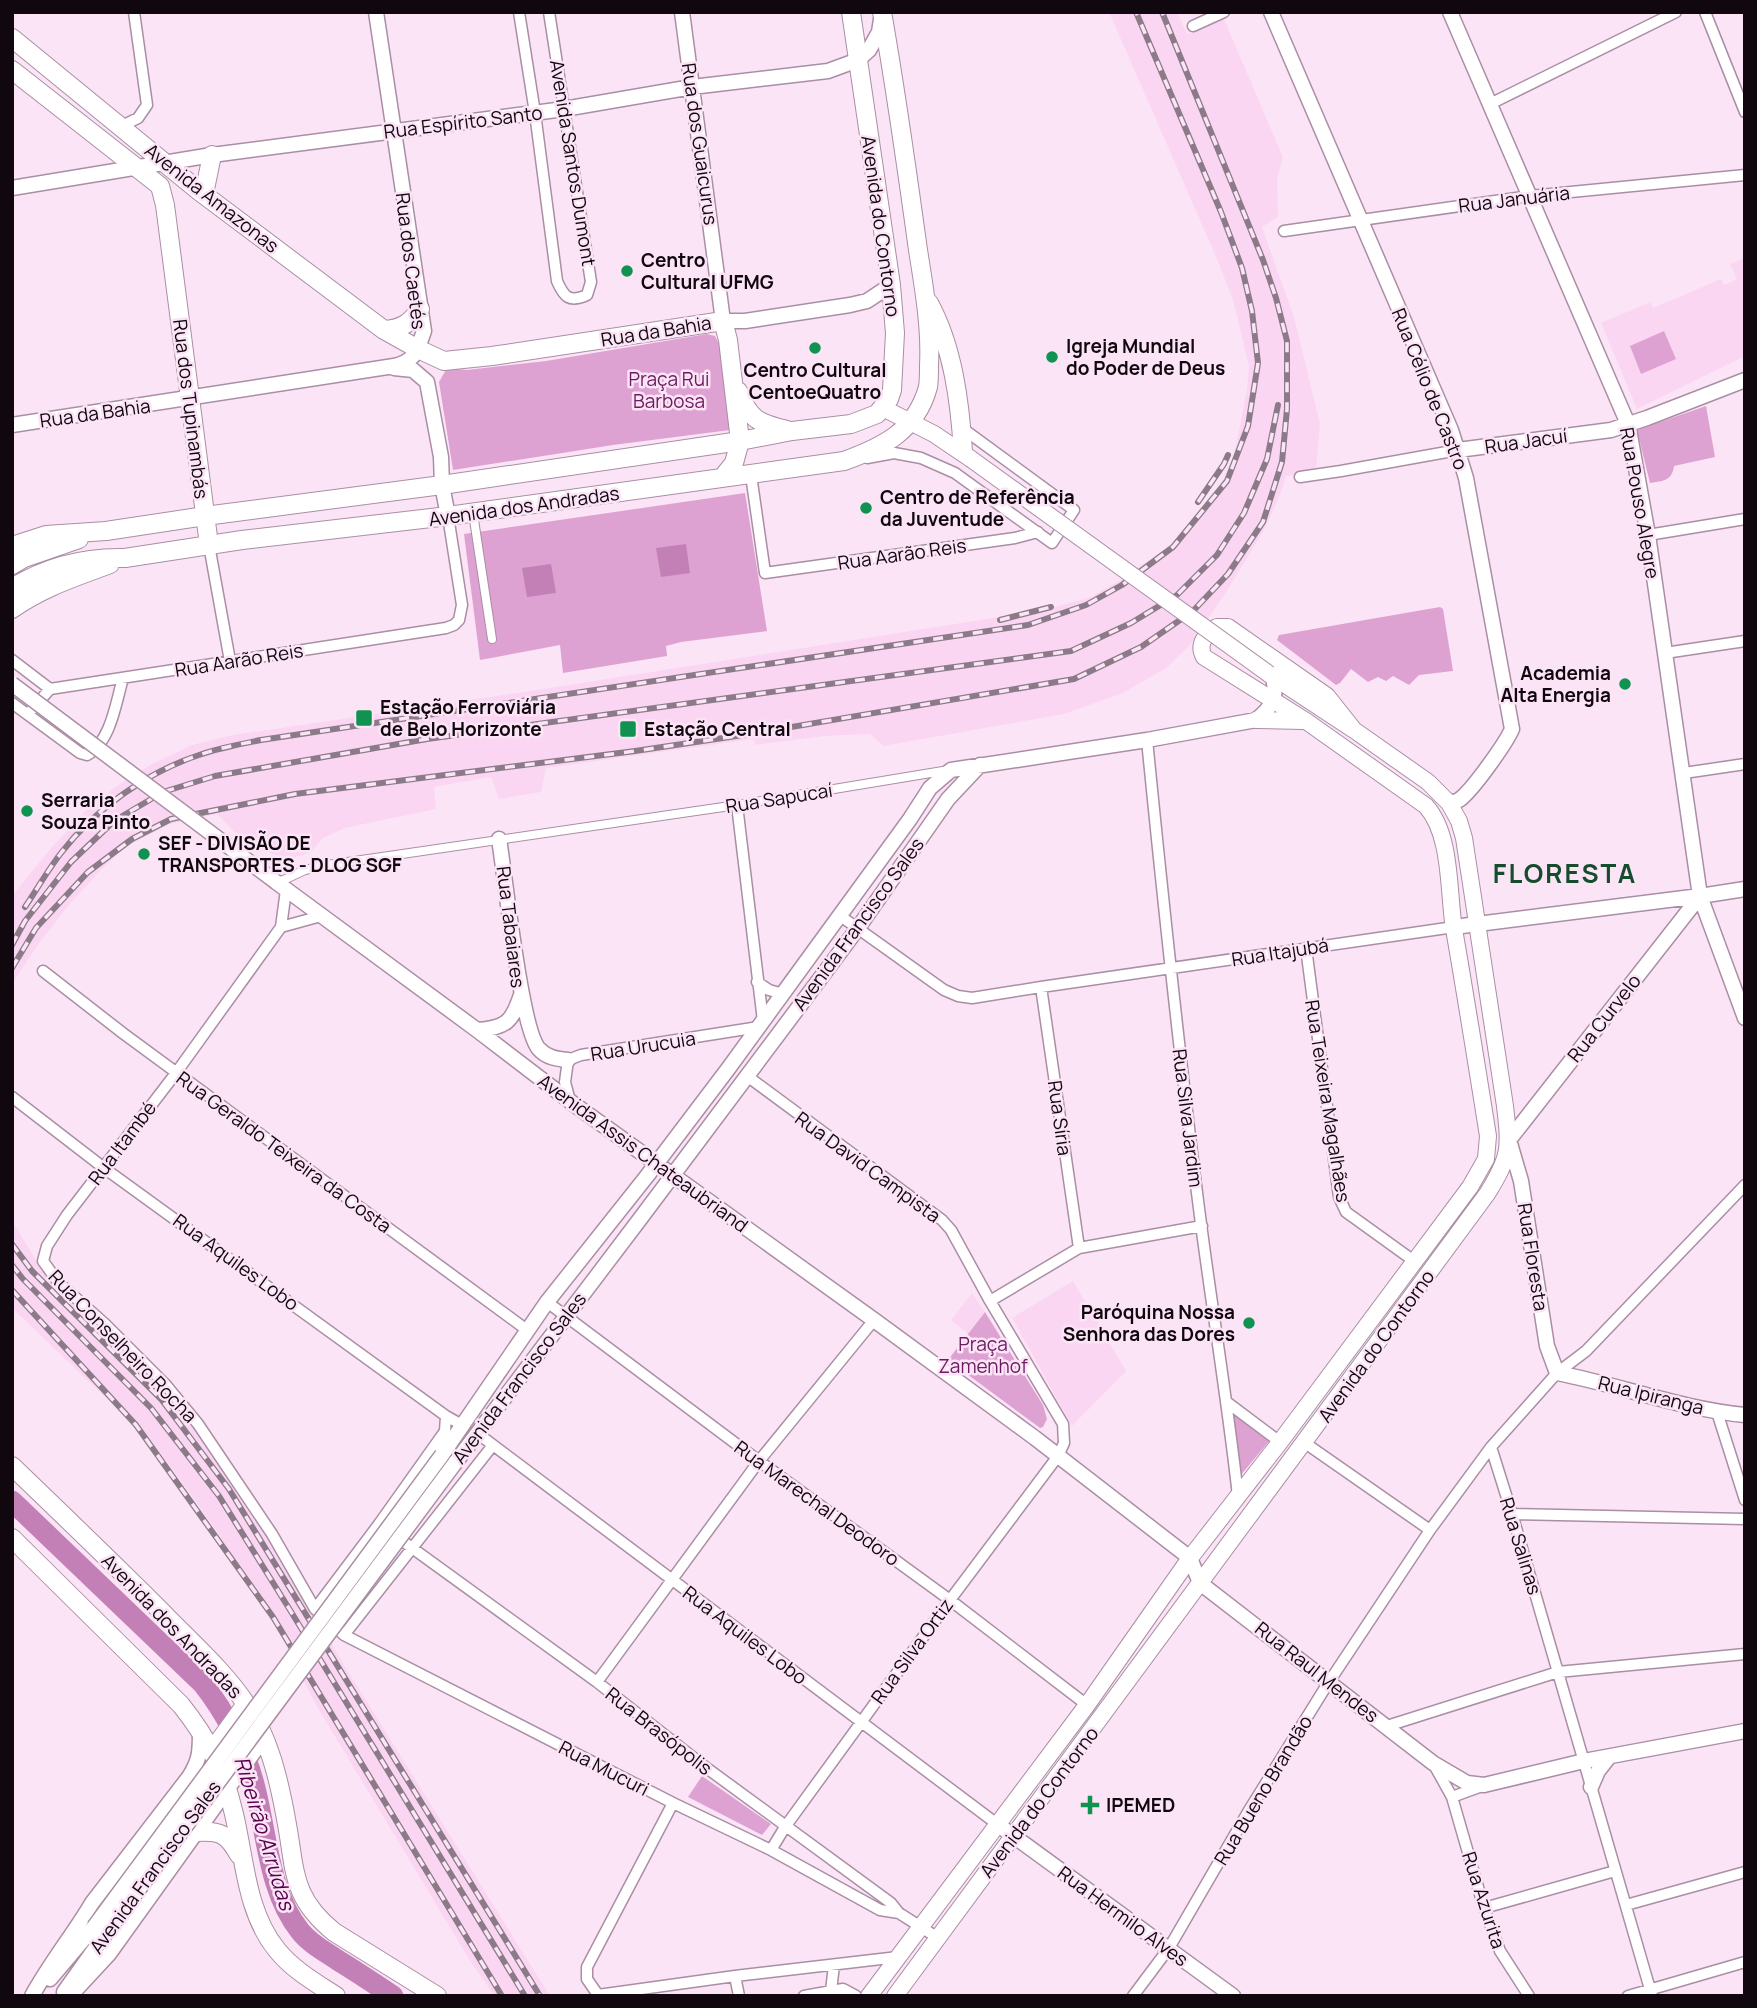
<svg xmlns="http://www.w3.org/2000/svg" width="1757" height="2008" font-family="Manrope,sans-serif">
  <rect width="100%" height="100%" fill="#fce4f7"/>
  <path fill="#fbd6f3" d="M1109,12h68l10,22 37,-15 59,138 -6,22 1,38 -16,10 32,90 26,107 -4,48 -30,4 -6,19 -16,35 -39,64 -35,51 -24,23 -43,25 -59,21 -181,32 -13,-12 -46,2 -69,9 -1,-6 -208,29 -5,24 -42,7 -8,-22 -57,10 2,22 -91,19 -22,10 -12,14 -11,4 -15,3 -25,-10 -27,-18 -16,-17 -47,10 -45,23 -25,24 -32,35 -31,40 -25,38v-88l40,-49 35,-38 34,-26 31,-19 40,-19 41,-10 291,-43 520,-82 47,-13 26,-15 60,-41 38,-44 19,-41 13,-67 2,-23 -16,-66 -16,-41z
    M1745,258v98l-108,53 -36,-86 49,-21 3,6 68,-29 3,6 13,-6 -7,-15z
    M12,1220l39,65 56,47 53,54 35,40 93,141 56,98 206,331h-55l-23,-32 -156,-259 -34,-67 -64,-105 -42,-59 -24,-32 -140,-134z
    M1073,1281l53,90 -54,55 -60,-108z
    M972,1293l13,19 -17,22 -17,-14z"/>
  <path fill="#dea2d2" d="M1664,331l12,28 -35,15 -11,-28z
    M707,334l8,2 4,8 13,84 -2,2 -117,15 -160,25 -14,-88 8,-14 20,2 79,-9z
    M1706,406l9,51 -41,9c-2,15 -11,15 -24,17l-13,-53z
    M745,493l22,138 -86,11 -15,4 1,10 -104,17 -3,-28 -80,15 -16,-126z
    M1440,607l3,2 10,62 -34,4 -10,10 -16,-9 -7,5 -8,-4 -10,5 -17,-13 -11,14 -4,2 -59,-45 2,-5z
    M985,1312l58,93 4,14 -4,8 -3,1 -92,-68z
    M1233,1412l37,28 -30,36z
    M702,1776l69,48 -9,11 -74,-38z"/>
  <path fill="#c380b6" d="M686,544l4,29 -29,4 -5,-29z
    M551,564l5,29 -29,4 -5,-29z"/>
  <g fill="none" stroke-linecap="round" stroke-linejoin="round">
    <path stroke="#c380b6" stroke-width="21" d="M12,1501l191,183c22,28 42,65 51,100 13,48 14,107 46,147 10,13 26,21 39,30 18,11 36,23 54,35"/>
    <g stroke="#aa8ea4" stroke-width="10">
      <path id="pedestrian" d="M473,513l19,126
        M277,883l28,-13 22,-5 410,-60 212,-35"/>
    </g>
    <g stroke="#aa8ea4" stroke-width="13">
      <path id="minor" d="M519,12l16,101 22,168c7,16 12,22 30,14l4,-13 -42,-270
        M1705,12l40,100
        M1193,26l31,-14
        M1490,104l186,-92
        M122,126l16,-8 9,-13 -13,-93
        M1284,231l246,-35 215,-21
        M867,458l27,-5 27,5 34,15 97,70 22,-33 -112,-82
        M751,475l14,98 250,-35 23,-6
        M1300,477l41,-6 117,-21
        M1648,535l97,-16
        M209,545l21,116
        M1665,653l80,-12
        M12,660l38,29
        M12,703l68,50 7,2c24,-13 29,-53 36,-77
        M28,714l22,-25 396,-61 8,-3 5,-5 3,-15 -14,-89
        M1147,740c16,161 33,322 54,484 12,91 27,181 37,272
        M1684,773l61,-9
        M737,805l26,216
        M286,890l-5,37 -105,146 -109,142 -20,31 -4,15 15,21 47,42 60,60 33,40 74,110 43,75 29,26 329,168 98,47 109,60 19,3
        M839,915l105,75 14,6 14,2 69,-11 413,-60
        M281,927l40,-11
        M1306,948l33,249 7,15 68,49
        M43,971l81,63 403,296
        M757,982l12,8 14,4
        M1041,987l38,261
        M747,1076l195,144 9,10 39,71 73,123 1,19 -6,13 -108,144 -165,227 -14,23
        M12,1097l92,71 342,248 16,9
        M570,1101l-5,-19 3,-22 13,-5 178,-28
        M990,1301l89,-53 123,-22
        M547,1302l212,159 191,139 137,105
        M1228,1403l52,39
        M1717,1412l28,88
        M477,1433l520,391
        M1305,1443l125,87
        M1491,1447l21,67 140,482
        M1512,1514l233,5
        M379,1524l218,158 111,87 183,134 8,10 39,25
        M315,1609l64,-85 59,-83 7,-10 1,-15
        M344,1635l149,-190
        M597,1682l162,-221 115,-141
        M1387,1726l171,-54 187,-18
        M1433,1763l19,34 32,111 16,43 29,45
        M1452,1797l30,-11
        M1626,1905l119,-33
        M1484,1908l131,-37
        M735,1976l4,20
        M831,1991l3,-26
        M598,1995l-11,-16v-12l86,-164
        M599,1996l-1,-1 137,-19 163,-19
        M804,1996l39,-7 13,7
        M1133,1996l36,-48 79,-136 77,-124 105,-158 61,-83 66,-74 29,-22 159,-166
        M1628,1996l117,-34"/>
    </g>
    <g stroke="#aa8ea4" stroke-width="17">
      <path id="tertiary" d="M682,12l41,309h22l105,-16 17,-4 24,-16
        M1271,12l180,418 15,48 46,251c-6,14 -40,62 -53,71 -4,2 -5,2 -10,3
        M1450,12l178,412 20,111 52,361 45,122
        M12,188l200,-33 352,-46 128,-22 136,-16 30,-11 11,-10 10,-18 2,-13
        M394,368l19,2 14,12 14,75 1,28 6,31
        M12,425l382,-59c22,-5 23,-16 30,-35l-48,-319
        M1458,450l153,-20 36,-12 98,-38
        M499,839c6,36 22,191 40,210 8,9 19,10 29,11
        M276,882l201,148 98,75 299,215 161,118 155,120 10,25 233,180 34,20 17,2 100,-24 161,-30
        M1700,896l-191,244 12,41 26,165 10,27c63,12 124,36 188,42
        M1454,927l246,-31 45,-7
        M477,1030c29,-2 35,-8 44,-35
        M442,1455l105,-153 100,-126 81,-107 182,-250 20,-31 21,-18 196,-30 109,-20c16,-13 22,-22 17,-42
        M455,1463l185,-244 218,-291 90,-129 32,-34
        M1591,1787l7,-16 11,-14
        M997,1824l236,172
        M50,1979l44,-52
        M64,1992l40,-56
        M32,1996c18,-33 41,-61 60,-93l97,-126c11,-17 11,-26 11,-47
        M70,1996l39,-42 155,-216"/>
    </g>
    <g stroke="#aa8ea4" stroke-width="18">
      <path id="secondary" d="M883,408l51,26 37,25
        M1256,720l47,1
        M869,1996l218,-291 103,-147 90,-116 190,-255 16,-28 2,-23c-11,-69 -22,-138 -34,-207 -6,-37 -2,-94 -28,-123l-120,-85 -102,-64c-7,-13 1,-22 13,-30h11l99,69 27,34
        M895,1996l592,-802c23,-37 23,-45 18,-88l-41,-268 -5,-17 -10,-18 -21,-21 -74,-52 -85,-56"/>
    </g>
    <g stroke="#aa8ea4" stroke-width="20">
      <path id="primary" d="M12,38l187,153 185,139 34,19 26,12 48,-5 231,-35 5,19 12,101 -6,22 -12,15
        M12,70l148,116 5,19 44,340
        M204,194l8,-39
        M929,303c24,44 31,99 34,149
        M384,330c18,-1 26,-7 36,-21
        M738,391c12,29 20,32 49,39
        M12,546l34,-11 60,-4 99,-15 237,-31 298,-44 52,-10 59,-7 26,-10 12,-15 3,-9 3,-57 -4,-48 -40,-273
        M12,565l12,-7 55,-19
        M12,588c34,-21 73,-31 113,-30l117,-18 206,-24 396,-55c39,-14 72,-30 84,-74 1,-6 1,-14 1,-21 2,-39 -5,-78 -11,-116 -11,-80 -22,-159 -36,-238
        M12,609c31,-22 64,-32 98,-45
        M12,1466c51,49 102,98 152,148 28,29 60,57 82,90 23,33 33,76 40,115 10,51 4,77 48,113l103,64
        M12,1538l169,167c28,35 43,66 53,109 11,46 12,98 43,136 15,19 39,33 59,46
        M212,1751l34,-47
        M197,1832c24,-2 31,3 42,23"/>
    </g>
    <use href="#pedestrian" stroke="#fff" stroke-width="8"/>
    <use href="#minor" stroke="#fff" stroke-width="10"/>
    <use href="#tertiary" stroke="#fff" stroke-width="14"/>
    <use href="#secondary" stroke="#fff" stroke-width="16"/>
    <use href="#primary" stroke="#fff" stroke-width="18"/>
    <g stroke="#8b7b88" stroke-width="6">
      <path id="rail" d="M1198,502l26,-38 4,-9
        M1000,620l51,-13
        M25,907c12,-18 23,-37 36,-54 33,-43 86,-81 138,-98 20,-7 41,-11 62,-15l767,-115 58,-20 36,-20 51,-38 54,-66 21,-55 10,-63 -6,-52 -10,-43 -21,-56 -85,-200
        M12,945l13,-24 46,-59 43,-41 49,-29 52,-16 212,-37 644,-88 60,-28 46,-28 40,-40 27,-42 23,-54 11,-54
        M12,968l24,-40 52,-56 44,-33 39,-20 124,-25 340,-43 115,-17 324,-55 67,-32 52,-36 35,-37 35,-52 19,-60 5,-53v-68l-11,-43 -13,-38 -101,-248
        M12,1244l20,27 129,128 68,90 311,507
        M12,1265l11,14 128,129 68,88 71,114 235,386
        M12,1290l124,135 137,192 229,379"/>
    </g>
    <use href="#rail" stroke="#fce4f7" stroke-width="3.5" stroke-dasharray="10" stroke-linecap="butt"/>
    <g stroke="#aa8ea4" stroke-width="17" stroke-linecap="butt">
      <path id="tertiary-bridge" d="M12,684l264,198
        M94,1927l348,-472
        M104,1936l351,-473"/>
    </g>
    <g stroke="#aa8ea4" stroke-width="18" stroke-linecap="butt">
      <path id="secondary-bridge" d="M971,459l298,215"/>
    </g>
    <use href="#tertiary-bridge" stroke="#fff" stroke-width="14"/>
    <use href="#secondary-bridge" stroke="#fff" stroke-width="16"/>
  </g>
  <g fill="#109351" stroke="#fce4f7" stroke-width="2.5">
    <circle cx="627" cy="271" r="7"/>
    <circle cx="815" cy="348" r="7"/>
    <circle cx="1052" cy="357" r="7"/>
    <circle cx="866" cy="508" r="7"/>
    <circle cx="1625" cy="684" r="7"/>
    <rect x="355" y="709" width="18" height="18" rx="3.5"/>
    <rect x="619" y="720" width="18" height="18" rx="3.5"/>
    <circle cx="27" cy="811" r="7"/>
    <circle cx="144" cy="854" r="7"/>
    <circle cx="1249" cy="1323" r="7"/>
    <path d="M1086.5 1794.5h7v7h7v7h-7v7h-7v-7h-7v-7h7z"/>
  </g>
  <g text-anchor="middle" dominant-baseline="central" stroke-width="5" stroke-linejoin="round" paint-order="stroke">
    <g font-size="19" fill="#11080f" stroke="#fce4f7">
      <text transform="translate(463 122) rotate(-7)">Rua Espírito Santo</text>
      <text transform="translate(700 144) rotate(82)">Rua dos Guaicurus</text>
      <text transform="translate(573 163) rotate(81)">Avenida Santos Dumont</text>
      <text transform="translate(212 198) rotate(38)">Avenida Amazonas</text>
      <text transform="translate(1514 199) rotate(-7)">Rua Januária</text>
      <text transform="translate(881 226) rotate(82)">Avenida do Contorno</text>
      <text transform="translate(411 261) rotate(83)">Rua dos Caetés</text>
      <text transform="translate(656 331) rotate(-9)">Rua da Bahia</text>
      <text transform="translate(1430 389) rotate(68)">Rua Célio de Castro</text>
      <text transform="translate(191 409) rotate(83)">Rua dos Tupinambás</text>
      <text transform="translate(95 413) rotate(-8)">Rua da Bahia</text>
      <text transform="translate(1526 441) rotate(-8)">Rua Jacuí</text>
      <text transform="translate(1640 503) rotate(80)">Rua Pouso Alegre</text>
      <text transform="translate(524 506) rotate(-8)">Avenida dos Andradas</text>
      <text transform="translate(902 554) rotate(-8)">Rua Aarão Reis</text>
      <text transform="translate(239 660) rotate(-9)">Rua Aarão Reis</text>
      <text transform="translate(779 798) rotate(-9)">Rua Sapucaí</text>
      <text transform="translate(858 924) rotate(-54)">Avenida Francisco Sales</text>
      <text transform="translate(511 927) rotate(83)">Rua Tabaiares</text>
      <text transform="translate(1280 952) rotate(-9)">Rua Itajubá</text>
      <text transform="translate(1604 1018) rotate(-52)">Rua Curvelo</text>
      <text transform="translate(643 1046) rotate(-9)">Rua Urucuia</text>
      <text transform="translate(1328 1101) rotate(81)">Rua Teixeira Magalhães</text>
      <text transform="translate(1060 1118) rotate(82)">Rua Síria</text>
      <text transform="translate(1188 1118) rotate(83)">Rua Silva Jardim</text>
      <text transform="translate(122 1143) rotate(-53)">Rua Itambé</text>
      <text transform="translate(284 1152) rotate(36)">Rua Geraldo Teixeira da Costa</text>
      <text transform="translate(643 1153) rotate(36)">Avenida Assis Chateaubriand</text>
      <text transform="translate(868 1167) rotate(36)">Rua David Campista</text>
      <text transform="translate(1533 1257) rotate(81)">Rua Floresta</text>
      <text transform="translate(236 1262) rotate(36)">Rua Aquiles Lobo</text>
      <text transform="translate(123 1346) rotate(46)">Rua Conselheiro Rocha</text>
      <text transform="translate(1376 1346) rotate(-54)">Avenida do Contorno</text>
      <text transform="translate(519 1378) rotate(-53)">Avenida Francisco Sales</text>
      <text transform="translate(1651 1395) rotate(14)">Rua Ipiranga</text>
      <text transform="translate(817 1503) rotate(36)">Rua Marechal Deodoro</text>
      <text transform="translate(1521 1546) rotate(73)">Rua Salinas</text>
      <text transform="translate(172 1626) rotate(46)">Avenida dos Andradas</text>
      <text transform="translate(745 1635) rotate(37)">Rua Aquiles Lobo</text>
      <text transform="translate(912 1651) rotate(-54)">Rua Silva Ortiz</text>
      <text transform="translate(1317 1672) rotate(38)">Rua Raul Mendes</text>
      <text transform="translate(659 1731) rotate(38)">Rua Brasópolis</text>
      <text transform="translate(604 1768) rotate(27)">Rua Mucuri</text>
      <text transform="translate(1263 1790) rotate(-59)">Rua Bueno Brandão</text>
      <text transform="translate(1039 1802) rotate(-53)">Avenida do Contorno</text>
      <text transform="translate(155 1867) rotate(-54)">Avenida Francisco Sales</text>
      <text transform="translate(1484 1900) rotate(72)">Rua Azurita</text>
      <text transform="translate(1123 1916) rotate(36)">Rua Hermilo Alves</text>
    </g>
    <g font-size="19" font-weight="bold" fill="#11080f" stroke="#fce4f7" text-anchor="start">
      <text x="641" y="260">Centro<tspan x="641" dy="22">Cultural UFMG</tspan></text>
      <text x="1066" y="346">Igreja Mundial<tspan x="1066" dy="22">do Poder de Deus</tspan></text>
      <text x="815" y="370" text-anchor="middle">Centro Cultural<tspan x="815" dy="22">CentoeQuatro</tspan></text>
      <text x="880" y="497">Centro de Referência<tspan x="880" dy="22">da Juventude</tspan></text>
      <text x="1611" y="673" text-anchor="end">Academia<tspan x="1611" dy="22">Alta Energia</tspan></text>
      <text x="380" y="707">Estação Ferroviária<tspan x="380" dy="22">de Belo Horizonte</tspan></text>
      <text x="644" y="729">Estação Central</text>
      <text x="41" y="800">Serraria<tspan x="41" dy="22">Souza Pinto</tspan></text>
      <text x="158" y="843">SEF - DIVISÃO DE<tspan x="158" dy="22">TRANSPORTES - DLOG SGF</tspan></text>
      <text x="1235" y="1312" text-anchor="end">Paróquina Nossa<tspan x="1235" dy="22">Senhora das Dores</tspan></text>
      <text x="1106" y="1805">IPEMED</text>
    </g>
    <g font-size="19" fill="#6b1b61" stroke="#fce4f7">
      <text x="669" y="379">Praça Rui<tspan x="669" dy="22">Barbosa</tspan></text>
      <text x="983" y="1344">Praça<tspan x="983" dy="22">Zamenhof</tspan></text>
    </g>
    <g font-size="21" font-style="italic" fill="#57014e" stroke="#fce4f7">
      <text transform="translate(265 1833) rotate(73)">Ribeirão Arrudas</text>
    </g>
    <g font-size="26" font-weight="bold" letter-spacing="2" fill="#154c2c" stroke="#fce4f7">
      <text x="1565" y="873">FLORESTA</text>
    </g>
  </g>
  <rect width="1757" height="2008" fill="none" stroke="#11080f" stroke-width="28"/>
</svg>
